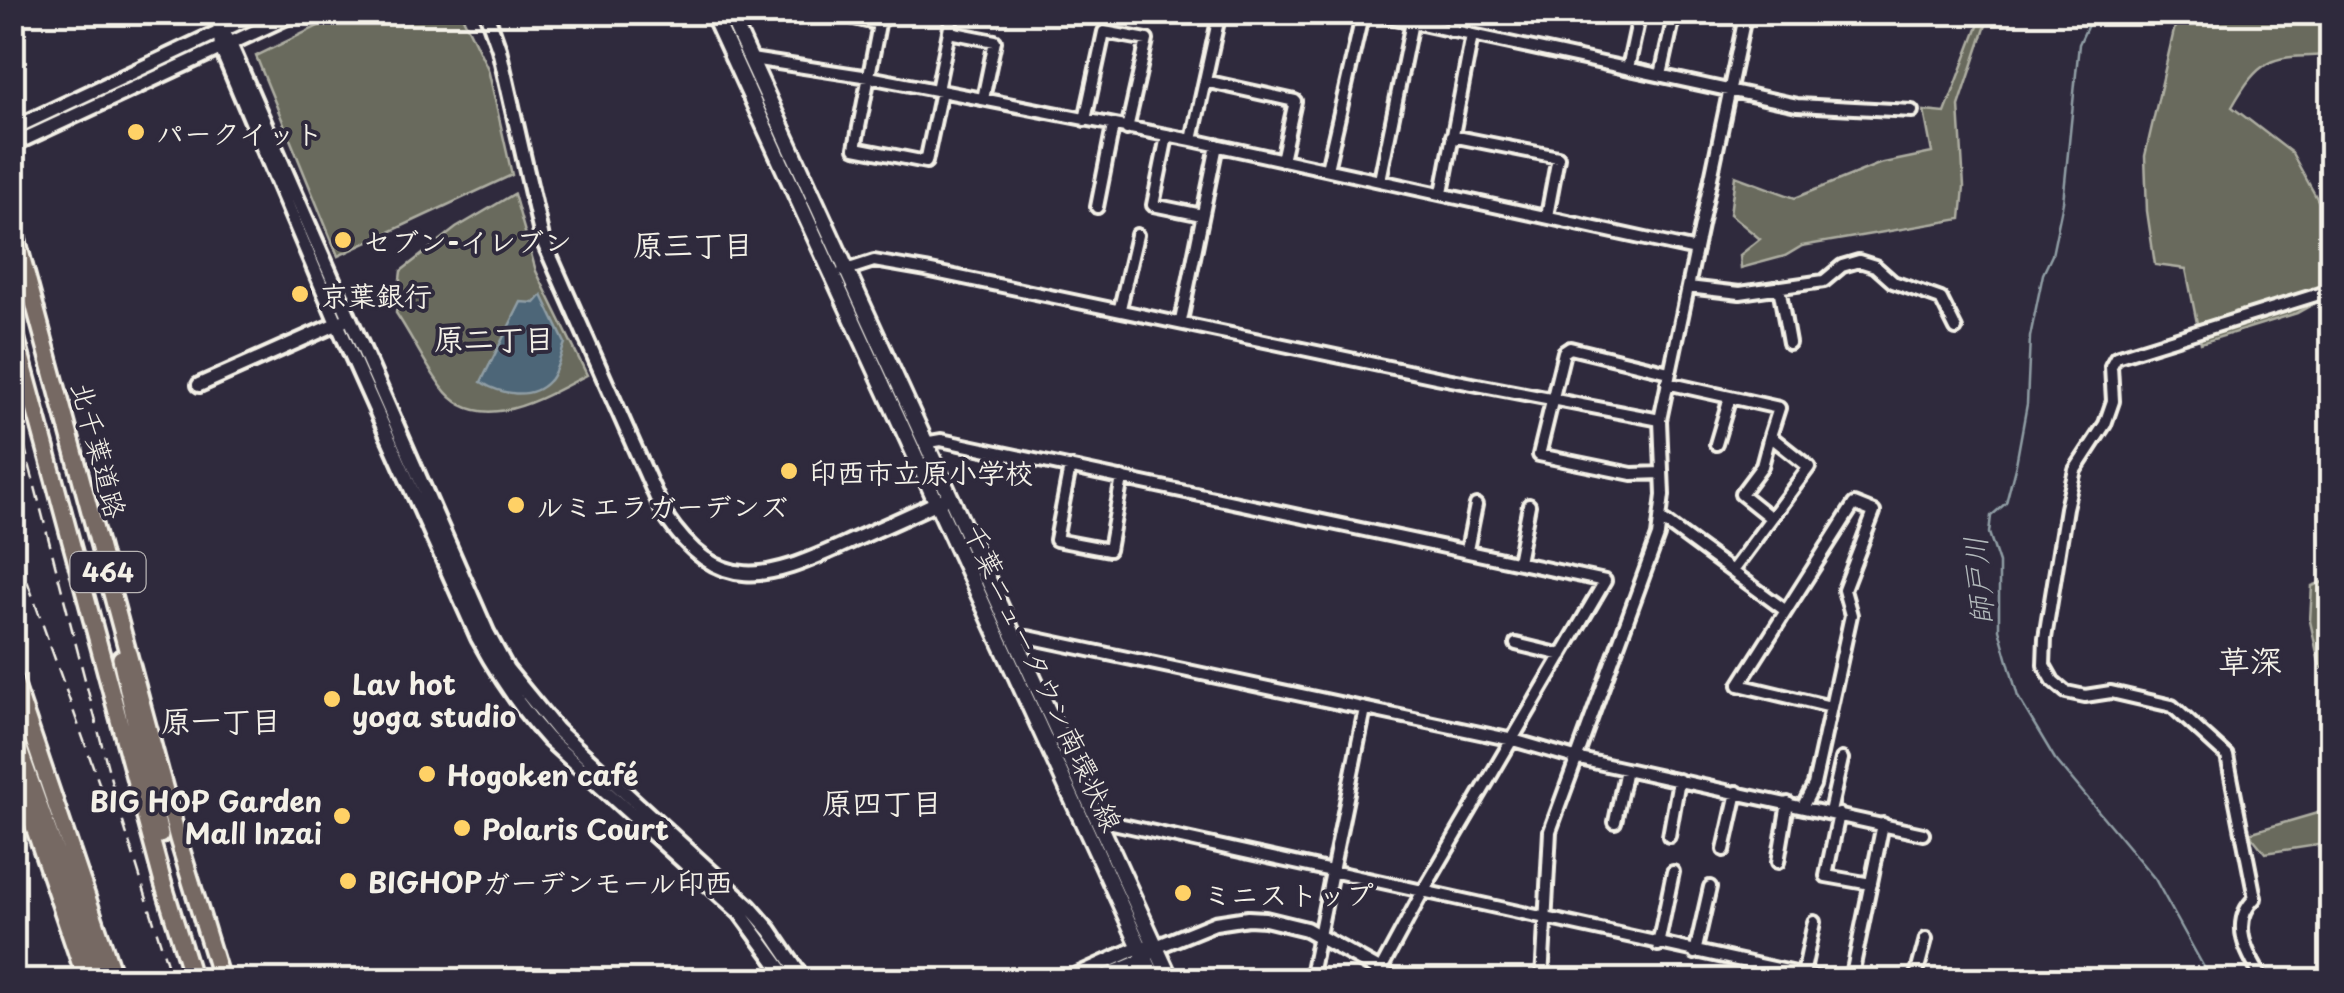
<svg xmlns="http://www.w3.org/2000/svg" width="2344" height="993" font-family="'Playpen Sans','Klee One',sans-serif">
  <rect width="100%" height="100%" fill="#2f2a3d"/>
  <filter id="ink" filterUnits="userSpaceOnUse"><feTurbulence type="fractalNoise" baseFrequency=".01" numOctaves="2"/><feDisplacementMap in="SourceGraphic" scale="20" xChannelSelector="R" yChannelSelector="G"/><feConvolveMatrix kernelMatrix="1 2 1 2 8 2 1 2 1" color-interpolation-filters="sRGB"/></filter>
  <g filter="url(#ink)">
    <path fill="#696b5d" stroke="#aeaea2" stroke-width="2.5" d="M345,13h116l27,56 24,106 -174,81 -82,-200z
      M1983,13h7l-31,93 5,81 -3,32 -159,27 -17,10 -44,12 -1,-13 20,-16 -30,-25 5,-38 60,22 84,-34 53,-11 -8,-42 21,2z
      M2178,13h153v42c-57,3 -68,-3 -99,52l60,46 39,71v70l-34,19 -96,30 -15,-74 -31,-4 -8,-54 -2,-55z
      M514,194l22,77 51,104c-43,22 -109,64 -146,11 -17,-23 -29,-49 -45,-73l5,-42 55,-43z
      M2331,579h1l-1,91 -11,-3 -10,-46 2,-35z
      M2331,809v34l-66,10 -16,-20z"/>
    <path fill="#4e6678" stroke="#909ea5" stroke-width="2.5" d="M542,295l23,48c-4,10 -8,30 -16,38 -18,20 -49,13 -68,1l40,-80 14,1z"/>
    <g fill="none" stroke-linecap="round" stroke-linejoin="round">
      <path stroke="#909ea5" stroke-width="2.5" d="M2094,12l-15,32 -16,158 -11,53 -9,19 -13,63 -3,67 -11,60 -10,39 -15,13 -2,17 10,30v66l19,68 37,62 100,120 56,101"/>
      <g stroke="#f4f1e8" stroke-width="18">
        <path id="minor" d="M830,12l49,12 -24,124 71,14 15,-71
          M1366,12l431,93 115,6
          M1451,31l4,-19
          M949,32l46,9 -12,58
          M751,59l118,18 323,63 504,110
          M1628,68l12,-56
          M1661,75l14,-63
          M1205,81l90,20 -13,59
          M937,90l16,-78
          M1085,120l19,-88 43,8 -20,89
          M1167,136l-14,69 49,10
          M1452,136l106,21 -11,59
          M1192,140l28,-128
          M1327,169l36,-157
          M1380,180l32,-158
          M1442,193l30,-158
          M1097,207l16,-81
          M843,271l31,-10 52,9 510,107 224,43
          M1688,287l52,6 84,-12 18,-15 17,-5 16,5 18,16 48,17 15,30
          M1779,287l10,56
          M1120,308l17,-73
          M1181,321l36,-176
          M1667,383l112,25 -9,28
          M924,443l17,-3 664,141 -183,312 -47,87
          M1716,444l14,-47
          M1070,467l-14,73 53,10 13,-72
          M1662,473l-30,1 -93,-19 25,-103 6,-4 99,24
          M1661,519l125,92
          M1467,550l9,-45
          M1518,562l11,-57
          M1732,571l77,-104 -39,-31 -8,30 -21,28 30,24
          M1016,642l12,-5 485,103 62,18 348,76
          M1516,644l46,11
          M1803,806l11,-21 37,-170 -7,-25 30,-78 -20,-8 -115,181 92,22
          M1830,812l12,-53
          M1839,814l-13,62 45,8
          M1615,822l11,-53
          M1099,824l5,-3 724,159
          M1669,836l10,-56
          M1724,850l13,-58
          M1778,862l10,-59
          M1658,945l15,-73
          M1695,953l15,-66
          M1803,975l11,-53
          M1310,980l55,-271
          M1542,980l8,-149 108,-295 5,-41 -3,-75 86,-408
          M1851,980l32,-156
          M1915,980l11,-41
          M2092,980h7
          M2263,980c-16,-26 -34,-57 -8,-82l-28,-142 -55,-50 -61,-14 -26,4 -19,-4 -13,-11 -9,-16 1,-27 21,-130 9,-38 30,-46 8,-23 -2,-35 5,-9 216,-67"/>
      </g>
      <g stroke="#f4f1e8" stroke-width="20">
        <path id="tertiary" d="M212,12l18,32 257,588 20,37 50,61 192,176 21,24 34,50
          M486,12l13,37 43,189 122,276c55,82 102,66 181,30 33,-15 66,-29 99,-45
          M220,33l1,15 116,275 141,315c20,37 42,70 70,101l192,174 49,67
          M12,129l249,-117
          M12,145l286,-133
          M199,385l144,-64
          M1066,980l73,-33h17l59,-24 33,-5 17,1 41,10 91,51
          M1096,980l49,-21 6,-7"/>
      </g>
      <g stroke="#f4f1e8" stroke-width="21">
        <path id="secondary" d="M712,12l443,968
          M729,12l442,968"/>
      </g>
      <g stroke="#f4f1e8" stroke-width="22">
        <path id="trunk" d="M12,221l166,618 43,141
          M12,323l151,560 30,97
          M121,658l39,177
          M12,675l103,305
          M12,730l90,250
          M12,762l74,218"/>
      </g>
      <use href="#minor" stroke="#2f2a3d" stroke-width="10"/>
      <use href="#tertiary" stroke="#2f2a3d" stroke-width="12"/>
      <use href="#secondary" stroke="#2f2a3d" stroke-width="14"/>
      <use href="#trunk" stroke="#766964" stroke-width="15"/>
      <path stroke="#f4f1e8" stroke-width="2.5" stroke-dasharray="15 8" stroke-linecap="butt" d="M12,398l105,405 55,177
        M12,538l88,248"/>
    </g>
  </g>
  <g fill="#ffd166" stroke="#2f2a3d" stroke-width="4">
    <circle cx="136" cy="132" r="10"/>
    <circle cx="343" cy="240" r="10"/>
    <circle cx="300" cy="294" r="10"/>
    <circle cx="789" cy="471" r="10"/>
    <circle cx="516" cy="505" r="10"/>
    <circle cx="332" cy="699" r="10"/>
    <circle cx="427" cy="774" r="10"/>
    <circle cx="342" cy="816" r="10"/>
    <circle cx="462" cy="828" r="10"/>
    <circle cx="348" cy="881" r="10"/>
    <circle cx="1183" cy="893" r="10"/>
  </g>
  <g text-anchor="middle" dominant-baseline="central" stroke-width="8" stroke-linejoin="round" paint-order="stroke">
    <rect fill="#2f2a3d" stroke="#b9b5b5" stroke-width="2.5" x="70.5" y="552" width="75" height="40" rx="8"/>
    <g font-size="25" font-weight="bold" fill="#f4f1e8">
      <text x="108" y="572">464</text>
    </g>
    <g font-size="28" font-weight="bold" fill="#f4f1e8" stroke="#2f2a3d" text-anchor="start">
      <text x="156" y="132">パークイット</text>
      <text x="363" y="240">セブン-イレブン</text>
      <text x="320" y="294">京葉銀行</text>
      <text x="809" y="471">印西市立原小学校</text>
      <text x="536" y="505">ルミエラガーデンズ</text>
      <text x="352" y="683">Lav hot<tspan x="352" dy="32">yoga studio</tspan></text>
      <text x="447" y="774">Hogoken café</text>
      <text x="322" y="800" text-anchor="end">BIG HOP Garden<tspan x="322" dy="32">Mall Inzai</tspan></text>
      <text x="482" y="828">Polaris Court</text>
      <text x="368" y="881">BIGHOPガーデンモール印西</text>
      <text x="1203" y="893">ミニストップ</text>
    </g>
    <g font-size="28" fill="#f4f1e8" stroke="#2f2a3d">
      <text transform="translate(100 450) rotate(75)">北千葉道路</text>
      <text transform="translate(1044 677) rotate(65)">千葉ニュータウン南環状線</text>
    </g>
    <g font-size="30" font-weight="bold" fill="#f4f1e8" stroke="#2f2a3d">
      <text x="693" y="243">原三丁目</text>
      <text x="494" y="337">原二丁目</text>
      <text x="221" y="719">原一丁目</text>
      <text x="882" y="801">原四丁目</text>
    </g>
    <g font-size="30" font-style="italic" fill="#b2b9bb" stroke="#2f2a3d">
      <text transform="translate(1977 581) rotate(-95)">師戸川</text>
    </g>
    <g font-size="32" font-weight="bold" fill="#f4f1e8" stroke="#2f2a3d">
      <text x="2250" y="660">草深</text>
    </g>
  </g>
  <rect width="2344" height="993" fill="none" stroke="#2f2a3d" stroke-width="50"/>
  <rect x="25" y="25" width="2294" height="943" fill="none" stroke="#f4f1e8" stroke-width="4" filter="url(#ink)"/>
</svg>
